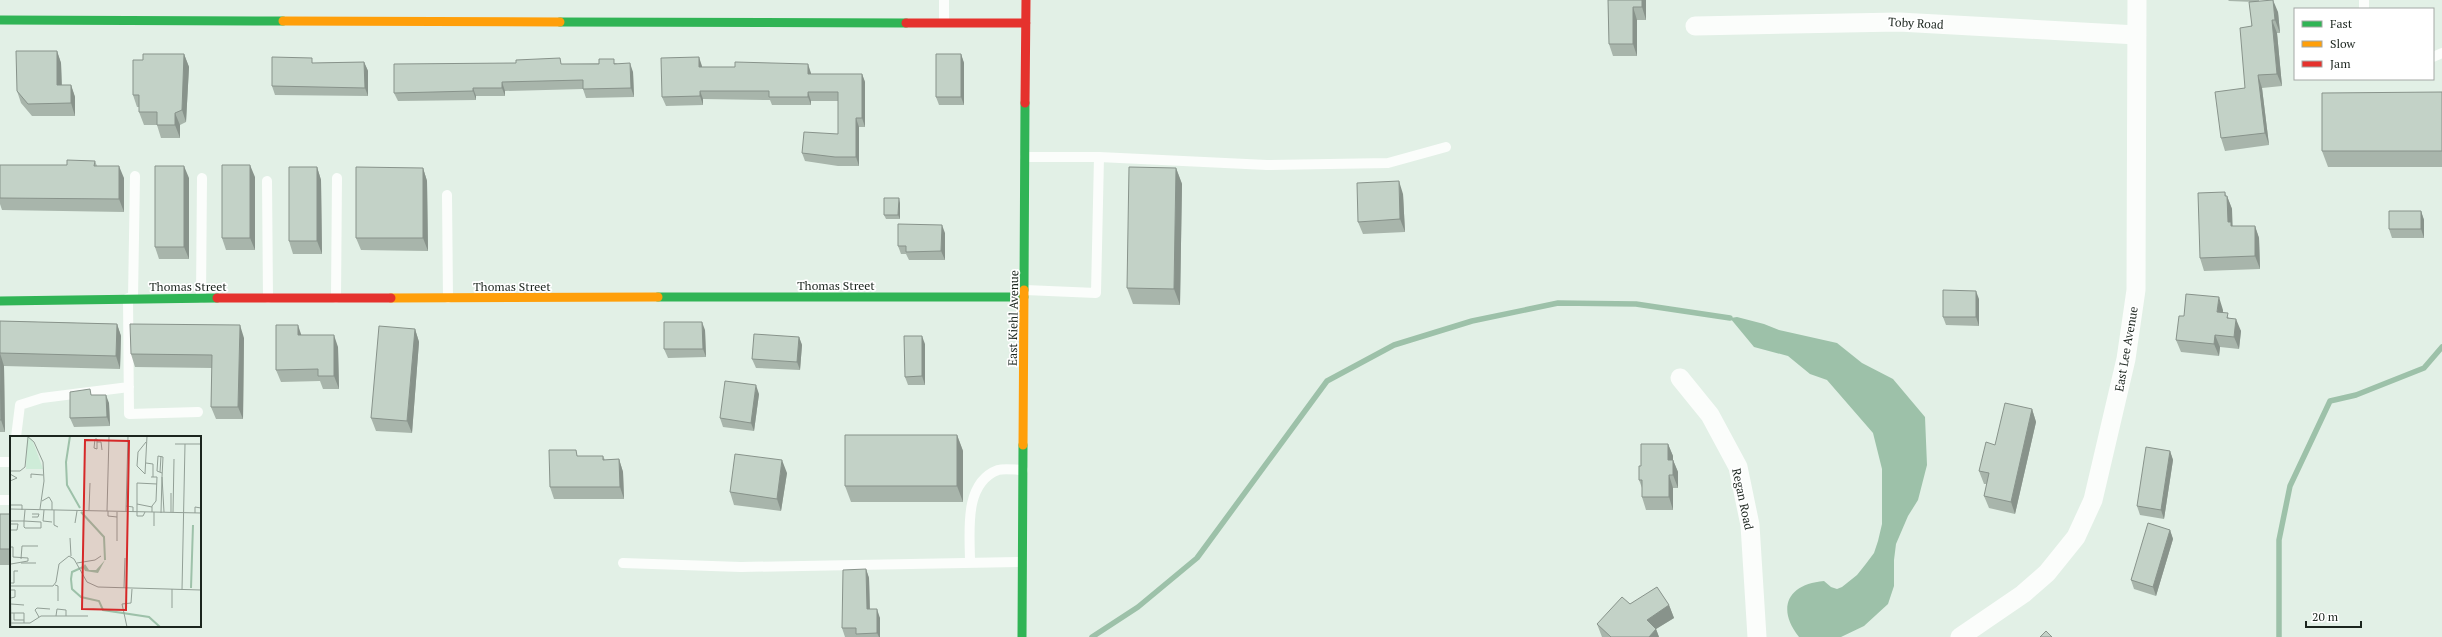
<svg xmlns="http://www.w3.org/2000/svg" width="2442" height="637" font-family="'PT Serif',serif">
  <rect width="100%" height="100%" fill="#e2f0e6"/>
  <path fill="#9dc1a9" d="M1737,317l27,7 15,6 58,13 25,20 31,16 32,38 2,48 -9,35 -10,16 -12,28 -2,16v26l-6,18 -24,22 -23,11h-42c-23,-29 -11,-53 25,-56l7,6 6,2 5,-2 15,-12 8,-10 9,-12 4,-12 4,-17v-55l-9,-36 -46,-53 -17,-6 -22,-18 -34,-9 -24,-29z"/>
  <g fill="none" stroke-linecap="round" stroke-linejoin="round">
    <path stroke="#9dc1a9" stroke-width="5.5" d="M1092,637l46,-30 59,-49 130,-177 67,-36 78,-24 86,-18 78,1 94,14
      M2279,637v-97l11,-54 40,-85 26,-6 68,-27 18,-21"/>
    <path stroke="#fbfdfb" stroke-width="10" d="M2364,9v-9
      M944,22v-22
      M2433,57l9,-4
      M1025,157h74l-3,136 -71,-3
      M1099,157l168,8 121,-2 58,-16
      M267,181l1,117
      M447,195l1,103
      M128,298l1,116 69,-2
      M133,298l2,-122
      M201,298l1,-120
      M336,298l1,-120
      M16,437l4,-32 22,-7 87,-11
      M0,462h11
      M0,500h11
      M970,562c0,-29 -7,-79 28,-92 7,-2 18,0 25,0
      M623,563l118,4 281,-5"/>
    <path stroke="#fbfdfb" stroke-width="19" d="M1695,26l204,-4 238,13
      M1680,378l30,37 28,52 12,58 7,112
      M1960,637l63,-43 24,-21 29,-36 17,-37 33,-141 10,-69 1,-290"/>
    <path stroke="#30b455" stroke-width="9" d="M0,20l283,1
      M560,22l346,1
      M1024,290l1,-187
      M658,297h366
      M0,301l217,-3
      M1022,637l1,-192"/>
    <path stroke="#ff9f0a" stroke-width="9" d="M283,21l277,1
      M391,298l267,-1
      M1023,445l1,-155"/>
    <path stroke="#e5322d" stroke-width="9" d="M906,23h120
      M1025,103l1,-103
      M217,298h174"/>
  </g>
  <path fill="#a8b5ab" d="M1608,0l38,1v19h-9v36h-24l-4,-12z
    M2228,0h31v1l19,11 2,21h-3l5,53 -20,2 7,57 -44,6 -4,-13 24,-50 9,-86 -25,-1z
    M57,51l4,12 1,22h9l4,12v19h-43l-11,-13 -4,-12z
    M184,54l5,13 -3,55 -6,3v13h-19l-4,-13h-13l-5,-13v-5h-2l-4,-12 10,-35z
    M961,54l3,9v42h-25l-3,-8z
    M364,62l4,9v25l-93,-1 -3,-9 42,-23z
    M616,63l17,9 1,25 -48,1 -3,-9 -78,2v5h-29v4l-78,1 -4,-8 168,-29z
    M702,66v1l109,6v1h51l3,8v45h-6v39h-21l-33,-5 -3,-8 36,-19v-33h-27v4h-39l-2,-5 -67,-1v6l-37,1 -4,-9z
    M2442,92v75h-114l-6,-16z
    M95,161l2,5 27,12v34l-122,-2 -2,-6v-39h67z
    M317,167l4,13 1,74h-29l-4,-13z
    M423,168l4,13 1,70 -67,-1 -5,-12z
    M1176,168l6,16 -2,121 -47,-1 -6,-16z
    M255,177v73h-29l-4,-12z
    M189,178v81h-30l-4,-12z
    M1403,194l2,38 -42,2 -5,-12z
    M2226,196h1l5,13 1,17h22l4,12 1,31 -56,2 -4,-13z
    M900,203v16h-14l-2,-4z
    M2421,211l3,9v18h-32l-3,-9z
    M945,233v27h-36l-3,-6h-5l-3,-8z
    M1979,299v27l-33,-1 -3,-8z
    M2223,310v2l6,6 12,13 -2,18 -19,-2 -1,9 -38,-4 -5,-12 8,-24z
    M0,321l117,3 4,12 -1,33 -116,-3 1,66h-5z
    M415,329l4,13 -7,91 -36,-2 -5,-13z
    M705,330l1,27 -38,1 -4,-9z
    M302,335l36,12 1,42h-16l-3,-8 -39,1 -5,-12z
    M799,337l3,8 -2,25 -44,-2 -4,-9z
    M244,338l-1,81h-27l-5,-12 1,-39 -77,-1 -4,-13z
    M925,344v41h-17l-3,-8z
    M759,394l-5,37 -31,-4 -3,-9z
    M93,395l16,8 1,23 -36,1 -4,-9z
    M2032,409l4,13 -21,92 -26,-6 -5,-12 3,-12h-3l-5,-13 16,-26z
    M957,435l6,16v51h-112l-6,-16z
    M1668,444l5,12v4l5,12v16h-5v22h-27l-4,-13v-9l-3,-8 2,-14z
    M2170,451l3,9 -9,59 -24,-4 -3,-9z
    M579,456h24l2,4 14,-1 4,13 1,27h-70l-4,-12z
    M787,473l-6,38 -47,-6 -4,-13z
    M0,514h11v51h-11z
    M2170,530l3,9 -17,57 -22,-7 -3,-9z
    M866,569l3,9 1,31 10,9v19h-35l-3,-9z
    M1630,604l39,1 5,13 -18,11 3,8h-57l-5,-13z"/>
  <path fill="#88938b" d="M1642,0h4v20l-4,-13z
    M2273,0l5,12 2,21 -5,-13z
    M1633,7l4,13v36l-4,-12z
    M2272,20l5,13 5,53 -5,-12z
    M57,51l4,12 1,34 -5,-12z
    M184,54l5,13 -3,55 -4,-12z
    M961,54l3,9v42l-3,-8z
    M699,57l3,9v10l-3,-9z
    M364,62l4,9v25l-3,-8z
    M630,63l3,9 1,25 -3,-9z
    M808,64l3,9v9l-3,-8z
    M862,74l3,8v45l-3,-9z
    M2258,75l4,13 7,57 -4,-12z
    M502,82l3,9v5l-3,-8z
    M71,85l4,12v19l-4,-13z
    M473,88l3,8v4l-3,-9z
    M700,91l3,8v6l-3,-9z
    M808,92l3,9v4l-3,-8z
    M175,113l5,12v13l-5,-13z
    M856,118l3,9v39l-3,-9z
    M250,165l5,12v73l-5,-12z
    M119,166l5,12v34l-5,-13z
    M184,166l5,12v81l-5,-12z
    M317,167l4,13 1,74 -5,-13z
    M423,168l4,13 1,70 -5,-13z
    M1176,168l6,16 -2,121 -6,-16z
    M1399,181l4,13 2,38 -5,-13z
    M2225,192l2,7v-3l5,13v16l4,10 -8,-13z
    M899,198l1,5v16l-2,-4z
    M2421,211l3,9v18l-3,-9z
    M942,225l3,8v27l-4,-9z
    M2255,226l4,12 1,31 -5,-13z
    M1976,291l3,8v27l-3,-9z
    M2219,297l4,13 -1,14 -5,-12z
    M2236,319l5,12 -2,18 -5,-12z
    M702,322l3,8 1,27 -3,-8z
    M117,324l4,12 -1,33 -4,-13z
    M240,325l4,13 -1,81 -5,-12z
    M298,325l4,12 -4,-2z
    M415,329l4,13 -7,91 -5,-12z
    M334,335l4,12 1,42 -5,-13z
    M2215,335l5,12 -1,9 -5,-12z
    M922,336l3,8v41l-3,-9z
    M799,337l3,8 -2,25 -3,-8z
    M0,353l4,13 1,66 -4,-12z
    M756,385l3,9 -5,37 -3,-8z
    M106,395l3,8 1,23 -3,-9z
    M2032,409l4,13 -21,92 -4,-12z
    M957,435l6,16v51l-6,-16z
    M1668,444l5,12v16l-5,-12z
    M2170,451l3,9 -9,59 -3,-9z
    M619,459l4,13 1,27 -4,-12z
    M782,460l5,13 -6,38 -4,-12z
    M1673,460l5,12v16l-5,-13z
    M1669,475l4,13v22l-4,-13z
    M2170,530l3,9 -17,57 -3,-9z
    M866,569l3,9 1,40 -3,-9z
    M1669,605l5,13 -18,11 3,8h-10l-2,-17z
    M877,609l3,9v19h-1l-2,-4z"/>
  <path fill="#c3d2c7" stroke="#88938b" d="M1608,0h34v7h-9v37h-24z
    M2273,0l2,20h-3l5,54 -19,1 7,58 -44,5 -6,-46 30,-4 -5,-60 12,-2 -3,-24z
    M16,51h41v34h14v18l-43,1 -11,-13z
    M143,54h41l-2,56 -7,3v12h-18v-13h-18v-17h-6v-35h10z
    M936,54h25v43h-25z
    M272,57l40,1v5l52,-1 1,26 -93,-2z
    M699,57v10h36v-5l73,2v10h54v44h-6v39h-21l-33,-4 2,-21 34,2v-42h-30v5h-39v-6h-69v5l-38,1 -1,-39z
    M560,58l1,6h38v-5h15v5l16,-1 1,25 -48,1v-9l-81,2v6h-29v3l-79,2v-29l122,-1v-3z
    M2442,92v59h-120v-58z
    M67,160l28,1 -1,5h25v33l-119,-1v-33h67z
    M222,165h28v73h-28z
    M155,166h29v81h-29z
    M289,167h28v74h-28z
    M356,167l67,1v70h-67z
    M1129,167l47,1 -2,121 -47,-1z
    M1399,181l1,38 -42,3 -1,-39z
    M2225,192v4h2l1,26h3v4h24v30l-55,2 -2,-65z
    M884,198h15l-1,17h-14z
    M2389,211h32v18h-32z
    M898,224l44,1 -1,26 -35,1v-6h-8z
    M1943,290l33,1v26h-33z
    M2186,294l33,3 -2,15 11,1 -1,5 9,1 -2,18 -19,-2 -1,9 -38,-4 3,-24h5z
    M0,321l117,3 -1,32 -116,-3z
    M664,322h38l1,27h-39z
    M130,324l110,1 -2,82h-27l1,-52 -81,-1z
    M276,325h22v10h36v41h-16v-7l-42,1z
    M379,326l36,3 -8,92 -36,-3z
    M754,334l45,3 -2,25 -45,-3z
    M904,336h18v40l-17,1z
    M0,361l1,59h-1z
    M725,381l31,4 -5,38 -31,-5z
    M90,389l1,6h15l1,22 -37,1v-26z
    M2005,403l27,6 -21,93 -27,-6 5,-23 -10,-2 7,-29 9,3z
    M845,435h112v51h-112z
    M1641,444h27v16h5v15h-4v22h-27v-17h-3v-14h2z
    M2146,447l24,4 -9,59 -24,-4z
    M549,450h27l1,6h26v4l16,-1 1,28h-70z
    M735,454l47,6 -5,39 -47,-7z
    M0,514h11v35h-11z
    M2148,523l22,7 -17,57 -22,-7z
    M866,569l1,40h10v24l-21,1v-6h-14l1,-58z
    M1657,587l12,18 -22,15 9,9 -7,8h-38l-14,-13 25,-27 8,7z
    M2046,631l6,6h-12z"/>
  <g text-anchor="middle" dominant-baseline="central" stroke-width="3.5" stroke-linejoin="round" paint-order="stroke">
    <g font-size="12" fill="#1b251e" stroke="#fff">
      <text transform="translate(1916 23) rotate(3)">Toby Road</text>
      <text x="836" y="285">Thomas Street</text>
      <text x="188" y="286">Thomas Street</text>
      <text x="512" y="286">Thomas Street</text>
      <text transform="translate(1013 318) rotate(-89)">East Kiehl Avenue</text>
      <text transform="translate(2126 349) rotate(-80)">East Lee Avenue</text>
      <text transform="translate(1743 499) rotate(78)">Regan Road</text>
    </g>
  </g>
  <g transform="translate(10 436)">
    <rect width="191" height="191" fill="#e2f0e6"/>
    <path d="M17,0l5,3 11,30h-17z" fill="#ceecd8"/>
    <path d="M95,124l-7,13 -13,-2 -2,-4 2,-3 4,6h7z" fill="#9dc1a9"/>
    <path fill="none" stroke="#9dc1a9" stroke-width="2" d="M60,0l-4,26 1,23 13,23M71,76l23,25 1,23M73,131l-11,5 -1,7 1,10 9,8 18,4 4,9 46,7 11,10M181,152l2,-63"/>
    <path fill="none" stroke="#929f96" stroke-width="1" d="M17,0l7,6 9,20 1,19 -4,28M87,6v7l-3,-1 1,-9h2v3h4l1,8M165,8h26M136,27l7,1v13M0,35h10l5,-4 3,-30M150,36l1,-16M152,37l-5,-2 1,-15 5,1 -1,20M0,38l7,4 -7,3M135,38l-8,-8 1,-14 8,-10M135,38l2,-38M141,41h6l-1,24 -4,5v6M21,42v-4l12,1M32,65l7,-4 3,5v8M127,68l15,3M0,69h12v5M116,70l7,1v5M0,73l191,4M34,74l-1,11 9,1M44,74v15l4,2M79,74l1,-27M97,75l2,-75M98,75v5l9,1v-5M116,75l2,-75M135,76l-2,4h-6v-33l20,1M161,76v-19M163,76l1,-53M151,77l1,-36 2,35M185,77v-6l6,1M22,81h6l1,-3h-7M107,81v24M0,85h14l17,1v6h-16l-1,-1v-6l1,-11M65,87l2,-12M0,88h8l-1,6h-7M144,90v-14M60,102l1,18M0,111h3v10l15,1v3l-17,3M191,111v39M0,116l1,75M11,123l1,-13h16M11,127h15M67,127l18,-3 6,-4M1,147h3v-12h4M45,149l3,1v15M0,150h43l3,-4 3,-18 10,-8 5,3 13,23 11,5 103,3M114,152l1,-30M172,154l3,-146M1,162l4,-1v-7h-4M1,168l13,1M162,172v-19M1,177h13v10M4,177v7h10M46,180l1,-7 9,1v6M29,181l-4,-7 2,-2 13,1M1,187h19l11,-7h47M117,191l-5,-23 9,-1 1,-14M191,191v-15"/>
    <path fill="#d62828" fill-opacity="0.15" stroke="#d62828" stroke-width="2" d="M75,4l44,1 -3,169 -44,-1z"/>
    <rect width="191" height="191" fill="none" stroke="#1b251e" stroke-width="2"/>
  </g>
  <rect x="2294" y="8" width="140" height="72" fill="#ffffff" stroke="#a4a8a5"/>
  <rect x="2302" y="21" width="20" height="6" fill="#30b455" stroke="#a4a8a5"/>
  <text x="2330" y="28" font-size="12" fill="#1b251e">Fast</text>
  <rect x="2302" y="41" width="20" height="6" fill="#ff9f0a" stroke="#a4a8a5"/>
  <text x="2330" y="48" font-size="12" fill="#1b251e">Slow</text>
  <rect x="2302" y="61" width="20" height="6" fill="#e5322d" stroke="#a4a8a5"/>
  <text x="2330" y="68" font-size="12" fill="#1b251e">Jam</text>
  <path d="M2306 621v6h55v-6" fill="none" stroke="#1b251e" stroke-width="2"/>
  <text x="2312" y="621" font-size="12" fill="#1b251e" stroke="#ffffff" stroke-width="3" paint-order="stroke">20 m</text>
</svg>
